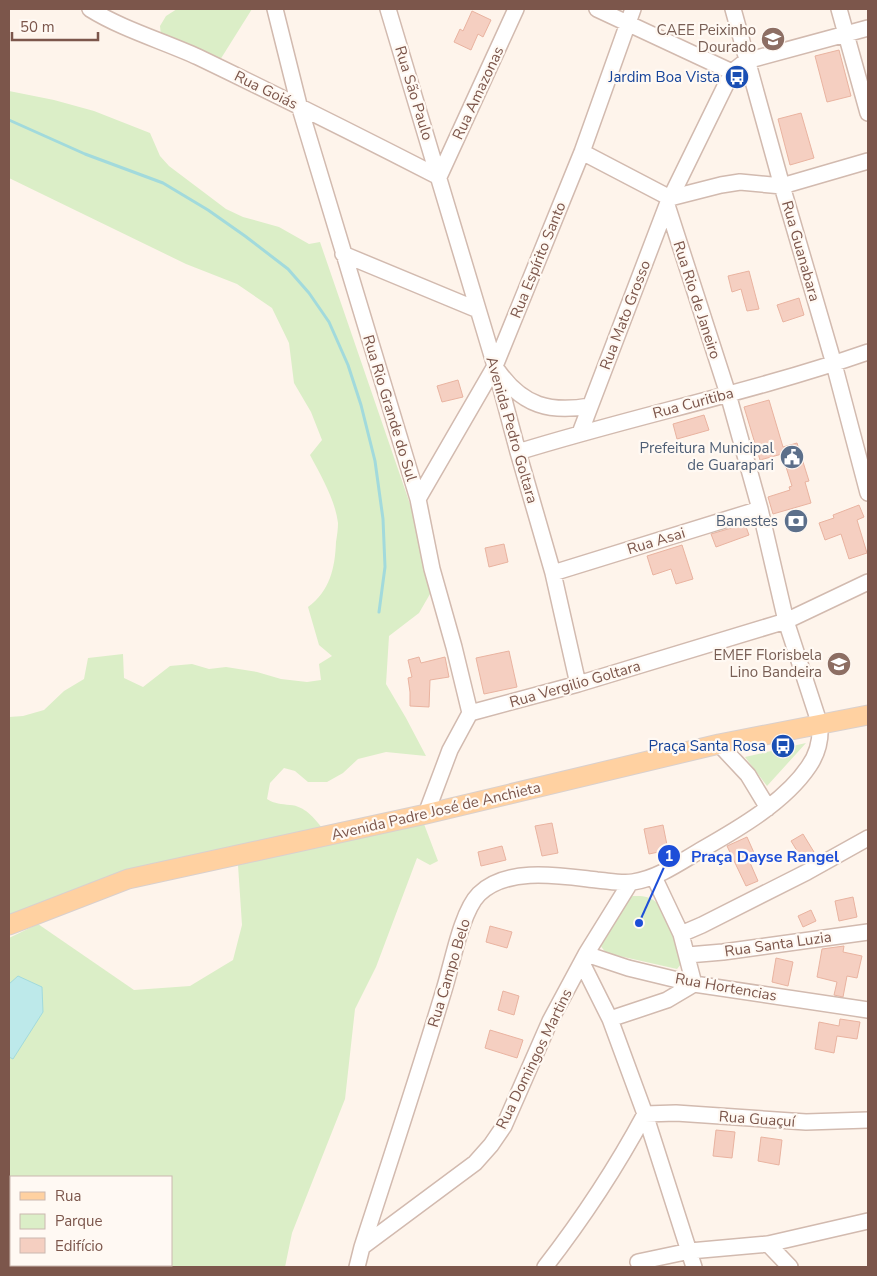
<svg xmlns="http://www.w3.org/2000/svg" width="877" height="1276" font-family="'Nunito Sans',sans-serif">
  <rect width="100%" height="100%" fill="#fef4eb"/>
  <path fill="#dbeec7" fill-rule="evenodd" d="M177,9h75l-32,51 -59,-24 -1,-10 6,-10z
    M9,91l45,9 40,11 56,22 10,23 9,10 57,43 17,8 36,10 30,17 11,-2 113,329 -3,23 -11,19 -30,23 -3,48 20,34 20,38 -40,-4 -28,7 -15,14 -16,9h-19l-13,-11 -11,-3 -14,15 -3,16c8,5 14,5 23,6 15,1 24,13 33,24l-314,88v-200l14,-1 21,-6 20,-19 20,-12 4,-21 35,-4 1,24 19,9 27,-21 22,-2 17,5 17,-2 31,5 24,7 26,3 14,-2 -2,-16 13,-8 -13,-11 -11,-38c22,-16 27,-39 28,-65 1,-6 2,-13 2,-19 -3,-24 -17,-47 -28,-68l12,-15 -11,-28 -17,-29 -5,-40 -17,-35 -35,-24 -51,-20 -177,-86z
    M806,743l-39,43 -22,-29z
    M424,824l14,37 -8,4 -13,-7 -41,109 -21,42 -10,90 -53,134 -7,34h-276v-329l29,-14 96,66 56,-4 43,-26 9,-35 -4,-60zM11,1177h160v88h-160z
    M633,896c9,0 16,0 23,6 11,10 24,46 26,61l-5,6 -71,-16 -6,-8 26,-47z"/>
  <path fill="#bde9ea" stroke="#a2dadc" d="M18,976l24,11 1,25 -30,47 -4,-2v-73z"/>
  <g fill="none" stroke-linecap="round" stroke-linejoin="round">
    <path stroke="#a2dadc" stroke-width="3" d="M9,120l76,34 78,29 45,27 37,26 43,33 21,24 20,29 19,43 13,40 14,56 8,58 2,48 -6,45"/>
  </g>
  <path fill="#f5cfc1" stroke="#e9b3a0" d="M472,11l19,9 -8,17 -5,-3 -7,16 -17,-8 6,-13 3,2z
    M839,50l12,46 -24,6 -12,-46z
    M801,113l13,45 -24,7 -12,-46z
    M749,271l10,38 -12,2 -6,-22 -9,3 -4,-16z
    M799,298l5,17 -21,7 -6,-17z
    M458,380l5,17 -21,5 -5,-16z
    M769,400l14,47 14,-4 12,38 -4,1 6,21 -38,11 -5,-17 22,-7 -1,-3 3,-1 -10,-32 -22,6 -16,-53z
    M704,415l5,15 -32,9 -4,-15z
    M859,505l5,12 -7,3 10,33 -18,6 -8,-25 -16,6 -6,-17 15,-5 -1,-3z
    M745,524l4,11 -33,12 -5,-13z
    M504,544l4,18 -19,5 -4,-19z
    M682,545l11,34 -17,5 -5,-15 -18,6 -6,-19z
    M509,651l8,36 -33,7 -8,-36z
    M419,657l2,6 24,-6 4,20 -19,3 -1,27 -19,-1v-14l-2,-14 4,-1 -4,-17z
    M552,823l6,30 -16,3 -7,-30z
    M663,825l5,25 -19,4 -5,-25z
    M803,834l11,18 -12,7 -11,-18z
    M747,837l8,18 -7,3 10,23 -12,5 -19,-40z
    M502,846l4,14 -25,6 -3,-14z
    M853,897l4,20 -18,4 -4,-20z
    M811,910l5,11 -13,6 -5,-11z
    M490,926l22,6 -5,16 -21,-6z
    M844,946l-1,6 19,4 -5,22 -10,-2 -4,21 -9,-2 3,-13 -20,-5 5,-28z
    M776,958l17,4 -5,24 -16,-4z
    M503,991l16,5 -5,19 -16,-5z
    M840,1019l20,3 -3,17 -20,-3 -3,17 -19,-4 4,-27 20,4z
    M490,1030l33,10 -6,18 -32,-10z
    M716,1130l19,2 -3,26 -19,-2z
    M761,1137l21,3 -3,25 -21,-4z"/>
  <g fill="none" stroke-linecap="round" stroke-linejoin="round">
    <g stroke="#d2baaf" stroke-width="18">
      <path id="minor" d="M90,9c32,20 73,32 108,48 81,39 161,79 241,120
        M275,9l24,96 119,394 14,70 22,78 16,66
        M388,9l107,357 23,86 35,121 25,111
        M597,9l135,63
        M733,9l49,177 52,178 34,129
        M839,9l29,104
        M582,152l88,46 51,-13 19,-3 42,4 86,-25
        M439,177l77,-168
        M343,254l135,56
        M498,371c25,35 52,42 92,35
        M580,433l87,-228 65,-133 14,-11 122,-33
        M518,452c116,-36 235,-60 350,-100
        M418,499l77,-133 87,-214 51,-143
        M553,573l207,-64
        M719,744l29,31 20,33
        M426,814l24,-64 20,-37 108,-29 208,-63 82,-39
        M681,934l21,-9 105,-53 61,-34
        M586,954l42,14 66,16 174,26
        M688,955l35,-3 145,-20
        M582,963l28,56 35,95 49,153
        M610,1019l57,-19 27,-16 -13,-50 -27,-57
        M768,1244l22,23
        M362,1247l113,-84 16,-18 13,-19 46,-105 36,-67 44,-71
        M638,1262l52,-11 78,-7 100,-23
        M357,1267l5,-20c28,-86 56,-171 82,-257 8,-25 17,-78 35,-96 29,-28 83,-18 118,-14 12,1 25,4 36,2 25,-4 46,-19 68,-32 37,-21 84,-48 108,-84 9,-13 12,-25 11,-41l-34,-104 -26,-112 -32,-115 -61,-189
        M545,1267c38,-49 71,-99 100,-153l31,-1 130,9 62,-2"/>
    </g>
    <g stroke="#dad0cd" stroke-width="21">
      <path id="major" d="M9,925l119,-46 298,-65 293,-70 149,-29"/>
    </g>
    <use href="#minor" stroke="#fff" stroke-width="15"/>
    <use href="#major" stroke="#ffd1a1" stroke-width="19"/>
  </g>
  <defs>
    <g id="school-disc" transform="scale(1.25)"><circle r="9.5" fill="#8d6e63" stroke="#fff9f3"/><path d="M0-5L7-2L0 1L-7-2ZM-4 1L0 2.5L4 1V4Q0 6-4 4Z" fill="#fff"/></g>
    <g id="bus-disc" transform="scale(1.25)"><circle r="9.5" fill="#1a4fb4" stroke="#fff9f3"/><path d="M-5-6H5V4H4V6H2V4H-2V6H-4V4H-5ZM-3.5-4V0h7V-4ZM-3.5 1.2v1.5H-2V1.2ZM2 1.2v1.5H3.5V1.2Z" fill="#fff"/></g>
    <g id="civic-disc" transform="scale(1.25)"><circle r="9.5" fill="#5c6f8a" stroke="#fff9f3"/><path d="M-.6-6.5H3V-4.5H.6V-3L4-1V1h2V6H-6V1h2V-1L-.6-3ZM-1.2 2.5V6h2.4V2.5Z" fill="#fff"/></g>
    <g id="bank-disc" transform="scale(1.25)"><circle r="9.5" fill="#5c6f8a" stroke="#fff9f3"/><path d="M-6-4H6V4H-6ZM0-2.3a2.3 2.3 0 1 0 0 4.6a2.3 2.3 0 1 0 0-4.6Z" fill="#fff"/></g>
  </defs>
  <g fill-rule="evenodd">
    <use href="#school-disc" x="773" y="39"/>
    <use href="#bus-disc" x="737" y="77"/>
    <use href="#civic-disc" x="792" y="457"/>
    <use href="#bank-disc" x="796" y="521"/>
    <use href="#school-disc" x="839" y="664"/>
    <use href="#bus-disc" x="783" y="746"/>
  </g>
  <g text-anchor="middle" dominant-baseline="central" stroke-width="4.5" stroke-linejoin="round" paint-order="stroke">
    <g font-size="15" fill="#785e54" stroke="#fff9f3" text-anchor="end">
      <text x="756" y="30">CAEE Peixinho<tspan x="756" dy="17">Dourado</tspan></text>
      <text x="822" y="655">EMEF Florisbela<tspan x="822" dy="17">Lino Bandeira</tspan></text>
    </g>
    <g font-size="15" fill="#164399" stroke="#fff9f3" text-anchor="end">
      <text x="720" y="77">Jardim Boa Vista</text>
      <text x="766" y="746">Praça Santa Rosa</text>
    </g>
    <g font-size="15" fill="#7c564b" stroke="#fff9f3">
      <text transform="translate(266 90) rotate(26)">Rua Goiás</text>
      <text transform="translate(414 93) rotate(73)">Rua São Paulo</text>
      <text transform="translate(478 93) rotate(-65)">Rua Amazonas</text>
      <text transform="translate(801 251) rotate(74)">Rua Guanabara</text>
      <text transform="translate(538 260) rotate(-68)">Rua Espírito Santo</text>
      <text transform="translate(697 300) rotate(72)">Rua Rio de Janeiro</text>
      <text transform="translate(625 315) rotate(-69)">Rua Mato Grosso</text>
      <text transform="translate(693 403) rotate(-15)">Rua Curitiba</text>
      <text transform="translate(390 408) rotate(73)">Rua Rio Grande do Sul</text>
      <text transform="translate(512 430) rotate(74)">Avenida Pedro Goltara</text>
      <text transform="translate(656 541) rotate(-17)">Rua Asai</text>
      <text transform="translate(575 684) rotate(-16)">Rua Vergilio Goltara</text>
      <text transform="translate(436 811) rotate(-13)">Avenida Padre José de Anchieta</text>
      <text transform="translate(778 944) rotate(-8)">Rua Santa Luzia</text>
      <text transform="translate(449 973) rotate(-73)">Rua Campo Belo</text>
      <text transform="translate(726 987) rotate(10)">Rua Hortencias</text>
      <text transform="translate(534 1059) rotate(-64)">Rua Domingos Martins</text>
      <text transform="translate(757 1119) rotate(4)">Rua Guaçuí</text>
    </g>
    <g font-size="15" fill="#4e5e75" stroke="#fff9f3" text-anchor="end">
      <text x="774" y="448">Prefeitura Municipal<tspan x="774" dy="17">de Guarapari</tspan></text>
      <text x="778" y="521">Banestes</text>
    </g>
  </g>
  <path fill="none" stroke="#1d4ed8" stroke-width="2" d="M639 923L669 856"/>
  <g fill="#1d4ed8" stroke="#fff9f3" stroke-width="2">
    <circle cx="639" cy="923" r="5"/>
    <circle cx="669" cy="856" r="12"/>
  </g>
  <g font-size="15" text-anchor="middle" font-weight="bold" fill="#fff">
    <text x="669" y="861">1</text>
  </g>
  <g font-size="16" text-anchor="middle" font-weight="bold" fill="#1d4ed8" stroke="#fff9f3" stroke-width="4.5" stroke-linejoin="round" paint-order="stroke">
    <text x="765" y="862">Praça Dayse Rangel</text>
  </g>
  <rect width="877" height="1276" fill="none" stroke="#7c564b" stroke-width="20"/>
  <rect x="10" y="1176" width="162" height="90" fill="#fff9f3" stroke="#cbb8b0"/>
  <rect x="20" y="1192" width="25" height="8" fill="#ffd1a1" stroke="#cbb8b0"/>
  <text x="55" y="1201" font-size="15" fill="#7c564b">Rua</text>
  <rect x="20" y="1214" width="25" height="15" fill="#dbeec7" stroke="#cbb8b0"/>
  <text x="55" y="1226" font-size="15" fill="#7c564b">Parque</text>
  <rect x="20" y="1238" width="25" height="15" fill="#f5cfc1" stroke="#cbb8b0"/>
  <text x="55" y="1251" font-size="15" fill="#7c564b">Edifício</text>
  <path d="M12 32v8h86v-8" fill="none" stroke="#7c564b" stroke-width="2.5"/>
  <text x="20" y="32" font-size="15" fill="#7c564b" stroke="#fff9f3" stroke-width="4" paint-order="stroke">50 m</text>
</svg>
